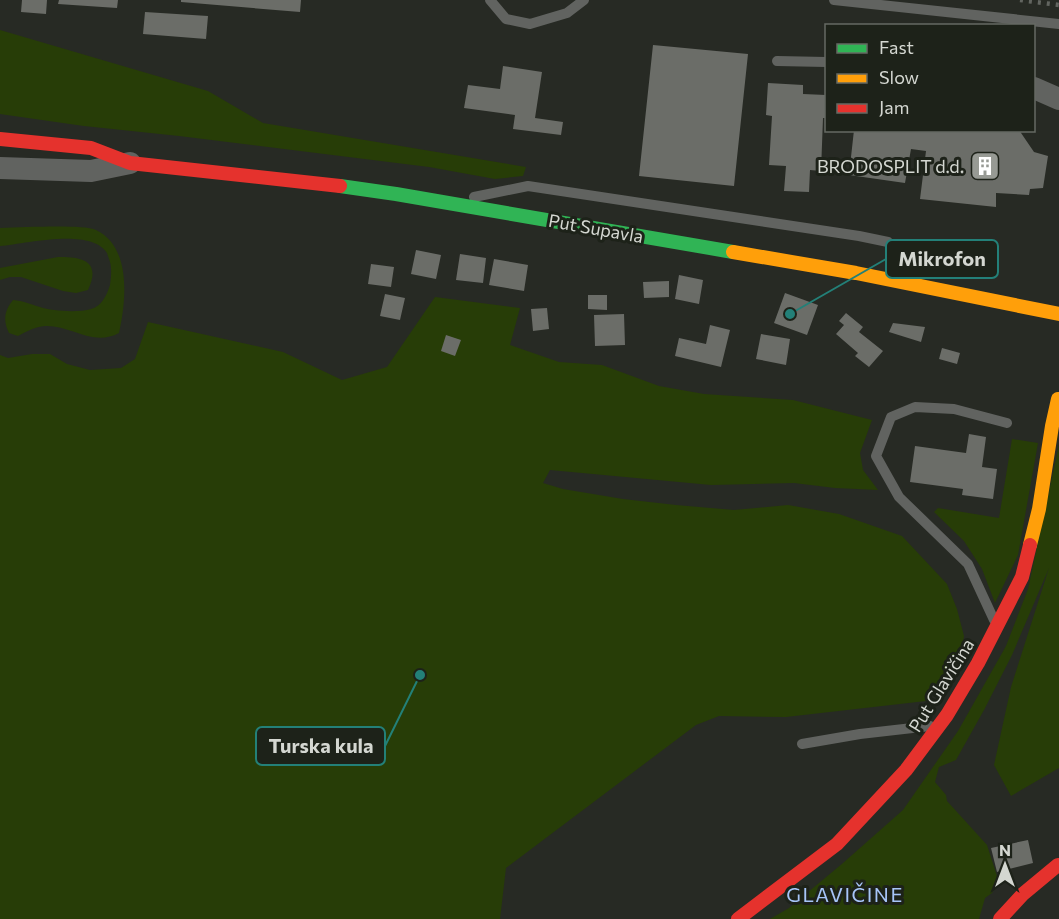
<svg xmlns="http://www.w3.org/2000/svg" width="1059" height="919" font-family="Commissioner,sans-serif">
  <rect width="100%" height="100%" fill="#272a24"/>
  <path fill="#273d07" d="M0,30l208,61 55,32 263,44 -3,9 -28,3 -66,-12 -250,-31 -95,-10 -84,-12z
    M26,227c15,0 59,-2 70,3 36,17 30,72 23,103 -26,14 -48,-8 -74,-7 -10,1 -18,5 -27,10l-9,-3c-6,-12 -5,-22 4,-33 10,1 17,4 27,7 12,4 38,6 51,2 10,-2 16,-14 19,-24 1,-7 2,-16 0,-23 -1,-3 -2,-6 -3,-9 -16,-26 -82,-9 -107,-7v-18z
    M58,257c23,0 44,3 30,33l-12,3 -13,-2 -42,-14h-11l-10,3v-12z
    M435,297l85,11 -10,37 49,17 43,3 57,21 45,8 89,6 79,20 -12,33 3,17 15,20 -43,-2 -41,-5 -83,2 -161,-15 -7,13 20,6 60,10 53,6 58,5 54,-5 51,9 63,22 45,48 10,25 7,27 -3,20 -35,45 -140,16 -67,-1 -23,9 -190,143 -6,51h-500v-564l8,3 24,-4h18l17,10 23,6 31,-2 14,-9 13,-37 135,30 59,28 45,-13z
    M1012,439l26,4 -20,112 -23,48 -13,-34 -18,-28 -30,-29 4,-4 61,10z
    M1059,445v323l-48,28 -17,-31 17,-78 38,-119 -37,87 -28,55 -28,50 -17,7 -4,15 11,13 1,6 40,44 10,31 -1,9 -4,8 -7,5 -6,21h-209l19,-11 54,-45 60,-53 55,-79 48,-85 22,-57z"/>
  <path fill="#6b6d68" d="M22,0h25l-1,14 -25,-2z
    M59,0h59l-1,8 -59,-4z
    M181,0h120l-1,12 -119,-10z
    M145,12l63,4 -2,23 -63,-5z
    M653,45l95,9 -14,132 -95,-10z
    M503,66l39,6 -7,46 28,4 -2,13 -48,-6 2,-14 -51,-7 4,-23 32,4z
    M768,83l35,2v9l23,1v23h-3l-2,53 -11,-1 -1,22 -25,-1 2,-25 -17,-1 3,-49 -6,-1z
    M854,130h165l15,22 14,4 -5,32 -13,1 -1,6 -33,-2v14l-76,-8 6,-48 -15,-2 -6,34 -56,-8z
    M416,250l25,5 -5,24 -25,-5z
    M460,254l26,4 -3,25 -27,-3z
    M494,259l34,6 -4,26 -35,-6z
    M371,264l23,3 -3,20 -23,-3z
    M679,275l24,5 -4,24 -24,-5z
    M669,281v16l-25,1 -1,-16z
    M785,293l33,12 -11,30 -33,-12z
    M385,294l20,4 -5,22 -20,-4z
    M588,295h19v15l-19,-1z
    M547,308l2,21 -16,2 -2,-22z
    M846,313l17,14 -4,5 24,19 -14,16 -14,-11 3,-3 -22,-19 8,-9 -5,-4z
    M624,314l1,31 -30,1 -1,-31z
    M893,323l32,4 -4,15 -32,-10z
    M710,325l20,5 -9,37 -46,-11 4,-18 27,6z
    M761,334l29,5 -4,26 -30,-6z
    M446,335l15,5 -6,16 -14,-5z
    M942,348l18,5 -3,11 -18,-5z
    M969,434l17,3 -4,30 15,2 -4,30 -31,-4 1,-6 -53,-7 5,-36 51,7z
    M1028,840l5,23 -36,9 -6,-24z"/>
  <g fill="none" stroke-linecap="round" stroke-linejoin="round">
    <path stroke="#616360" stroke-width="10" d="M490,0l16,19 24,5 37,-11 17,-13
      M834,0l225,24
      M777,61l49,1
      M474,197l54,-11 331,50 29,6 29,35
      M994,620l-26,-56 -69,-67 -23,-41 15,-39 24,-10 39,2 53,14
      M802,744l58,-10 70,-8"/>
    <path stroke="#616360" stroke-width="22" d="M1034,88l25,11
      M0,168l91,3 39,-8"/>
    <path stroke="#30b455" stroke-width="14" d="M340,186l56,8 337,58"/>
    <path stroke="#ff9f0a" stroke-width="14" d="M733,252l123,21 203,41
      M1030,545l9,-36 13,-83 6,-27"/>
    <path stroke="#e5322d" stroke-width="14" d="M0,139l91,9 39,15 210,23
      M738,919l99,-75 69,-74 41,-55 31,-52 44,-86 8,-32
      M1000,919l23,-25 35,-29"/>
    <path stroke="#626560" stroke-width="4.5" stroke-dasharray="3 6" stroke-linecap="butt" d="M1020,0l39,5"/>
  </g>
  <defs>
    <g id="building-square" transform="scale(1.5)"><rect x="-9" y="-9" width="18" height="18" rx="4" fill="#979a94" stroke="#1d2219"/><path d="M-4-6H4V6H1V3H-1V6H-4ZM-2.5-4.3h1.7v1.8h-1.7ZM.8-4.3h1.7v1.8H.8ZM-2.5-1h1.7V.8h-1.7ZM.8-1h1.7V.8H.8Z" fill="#fff"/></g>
  </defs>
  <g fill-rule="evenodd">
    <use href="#building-square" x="985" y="166"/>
  </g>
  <g text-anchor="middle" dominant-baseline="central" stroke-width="6" stroke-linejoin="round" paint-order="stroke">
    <g font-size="18" fill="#d4d7d1" stroke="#1d2219" text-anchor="end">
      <text x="964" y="166">BRODOSPLIT d.d.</text>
    </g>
    <g font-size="18" fill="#d4d7d1" stroke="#1d2219">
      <text transform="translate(596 228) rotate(10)">Put Supavla</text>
      <text transform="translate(941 685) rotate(-58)">Put Glavičina</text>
    </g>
    <g font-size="20" letter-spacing="1.5" fill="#a7c5f8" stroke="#1d2219">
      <text x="845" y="894">GLAVIČINE</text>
    </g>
  </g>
  <path fill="none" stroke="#238078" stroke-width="2" d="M790 314L886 259M420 675L385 746"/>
  <g fill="#238078" stroke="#1d2219" stroke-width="2">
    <circle cx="790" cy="314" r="6"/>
    <circle cx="420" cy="675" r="6"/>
  </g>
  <g fill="#1d2219" stroke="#238078" stroke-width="2">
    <rect x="886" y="240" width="112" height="38" rx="6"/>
    <rect x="256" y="727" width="129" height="38" rx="6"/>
  </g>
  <g font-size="20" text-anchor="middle" font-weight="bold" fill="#d4d7d1">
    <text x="942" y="266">Mikrofon</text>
    <text x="321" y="753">Turska kula</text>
  </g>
  <rect x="825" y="24" width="210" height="108" fill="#1d2219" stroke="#666a63" stroke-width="1.5"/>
  <rect x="837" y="44" width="30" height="9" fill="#30b455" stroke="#666a63" stroke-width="1.5"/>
  <text x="879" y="54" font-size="18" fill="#d4d7d1">Fast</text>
  <rect x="837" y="74" width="30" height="9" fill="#ff9f0a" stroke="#666a63" stroke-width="1.5"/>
  <text x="879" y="84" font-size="18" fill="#d4d7d1">Slow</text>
  <rect x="837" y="104" width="30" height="9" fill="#e5322d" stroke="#666a63" stroke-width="1.5"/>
  <text x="879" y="114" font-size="18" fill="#d4d7d1">Jam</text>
  <g transform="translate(1005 865)" stroke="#1d2219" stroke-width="4.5" paint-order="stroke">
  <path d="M0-4.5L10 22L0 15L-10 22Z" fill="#d4d7d1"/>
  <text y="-9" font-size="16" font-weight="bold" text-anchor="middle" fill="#d4d7d1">N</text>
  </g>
</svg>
